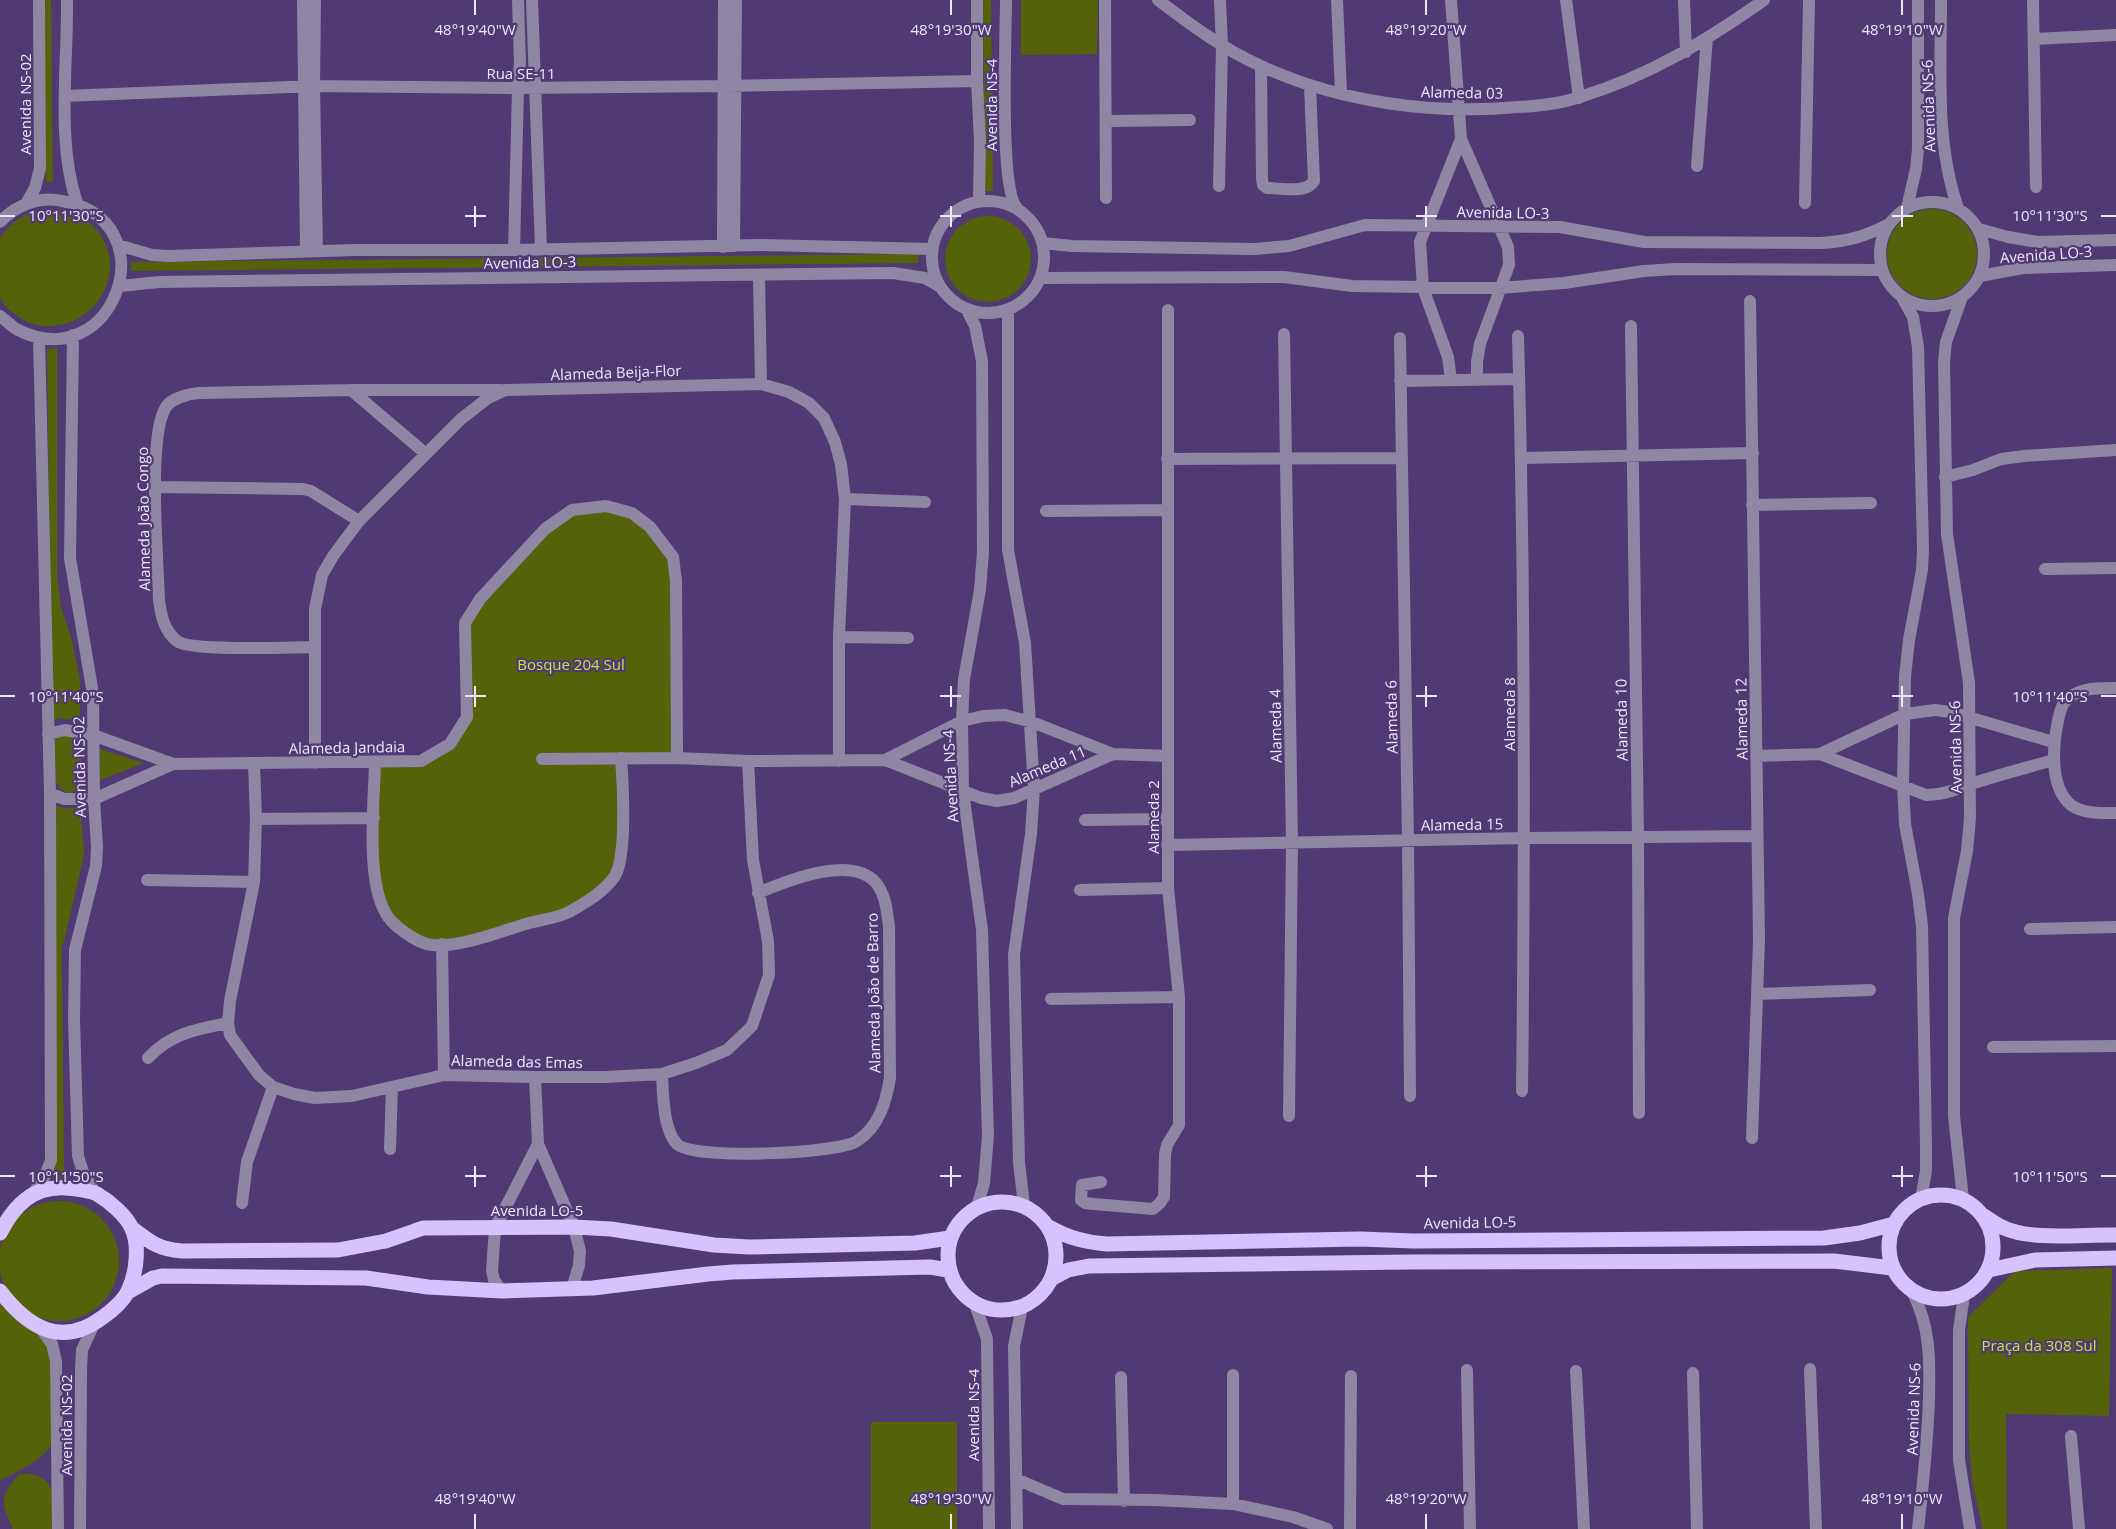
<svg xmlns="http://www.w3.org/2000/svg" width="2116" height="1529" font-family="'Open Sans',sans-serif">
  <rect width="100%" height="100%" fill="#503a73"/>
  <path fill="#546309" d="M44,0h7l2,182h-7z
    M983,0h8l2,191h-8z
    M1021,0h77l-1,54 -76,1z
    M49,209c13,1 24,3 35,10 48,31 25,102 -31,107 -10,1 -22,-1 -31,-7 -7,-5 -19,-12 -22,-22 0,-11 0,-46 0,-60 16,-19 25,-24 49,-28z
    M1887 254a45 45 0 1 1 90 0a45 45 0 1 1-90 0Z
    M945 259a43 43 0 1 1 86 0a43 43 0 1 1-86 0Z
    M918,254v9l-787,8v-9z
    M57,348v227l4,32 11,34 8,39v42l-19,-4 -9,3 -5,-372z
    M572,510l60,3 41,44 4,201 -55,1 -7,116 -49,38 -136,32 -27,-13 -27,-47 -1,-122 46,-2 29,-17 17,-27 -2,-94 15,-24z
    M60,733l12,2c6,12 19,45 5,55 0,0 -8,3 -9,3l-7,-4 -5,-7 -2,-36 1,-7z
    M100,749l44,14 -44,17z
    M55,805c9,4 16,5 25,0l4,50 -22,94 2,230h-11z
    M-1 1261a60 60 0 1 1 120 0a60 60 0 1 1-120 0Z
    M2112,1268l-3,148 -103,-2 1,115h-24l-11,-47 -3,-38 -1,-127 47,-46z
    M0,1295l49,50c2,23 11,84 1,102 -8,13 -36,26 -50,34z
    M871,1422h86v107h-86z
    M19,1474c39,-3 35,27 37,55h-43c-13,-28 -13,-32 6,-55z"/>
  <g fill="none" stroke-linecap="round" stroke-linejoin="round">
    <path stroke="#8f86a3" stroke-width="12" d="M67,0c1,66 -11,140 10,203
      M303,0l3,251
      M315,0l-1,86 3,165
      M532,0l9,249
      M977,0v81l3,60 -1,61
      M1006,0c0,34 -7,189 11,208
      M1105,0l1,198
      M1158,0c33,25 65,49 103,66 78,36 171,49 257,41 21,-1 42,-3 62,-10 71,-22 124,-55 184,-97
      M1337,0l4,93
      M1451,0l10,139 47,108 1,18 -29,79 -3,18v18
      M1566,0l13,98
      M1684,0l2,52
      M1941,0c0,69 -6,142 17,208
      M2033,0l3,187
      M2034,39l82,-4
      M1261,67l1,112 1,6 4,3c14,0 39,6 47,-7l-4,-95
      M65,96l249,-10 204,2 207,-2 252,-5
      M1106,121l84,-1
      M1697,166l10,-128
      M1219,186l3,-140 -2,-46
      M932 257a56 56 0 1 1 112 0a56 56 0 1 1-112 0Z
      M1880 254a52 52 0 1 1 104 0a52 52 0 1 1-104 0Z
      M1805,203l4,-203
      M26,204l9,-16 5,-20 -1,-168
      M1907,208l9,-39 2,-20v-149
      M0,222c16,-17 39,-26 62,-21 108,19 53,177 -44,129 -6,-3 -12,-10 -18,-14
      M1979,229l29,8 30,5 78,-2
      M1043,243l29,3 182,3 35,-3 76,-21 195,2 84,15 177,1c28,-2 43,-6 68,-19
      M118,245l34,10 16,1 186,-6h160l246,-5 172,4
      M734,246l2,-246
      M723,247l1,-247
      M514,250l4,-162 2,-25 -2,-63
      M759,275l2,109
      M1980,276l43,-8 93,-3
      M1041,278l243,-1 68,9 147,2 65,-5 80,-12 32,-2 206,1
      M120,286l39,-4 734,-9 32,5 14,8
      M1902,297l11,20 5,30 5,203 -1,20 -13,70 -4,36 -2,109 2,39 13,70 4,32 4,219v26l-5,28
      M1962,297l-16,45 -2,20 3,172 22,149 1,135 -3,33 -13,67v198l9,83
      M1750,301l9,639 -7,198
      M1008,309v241l17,93 9,145 -3,46 -17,121 5,207 5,44
      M967,310l8,16 7,35 1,191 -3,38 -16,89 -2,42 1,71 19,138 6,206 -4,47 -7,24
      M1631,326l7,511 1,276
      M1284,334l8,509 -3,273
      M73,335l-3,223 23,136 1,105 3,48 -1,19 -21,84 -1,68 4,138 5,16 12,20
      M1518,336c7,252 7,503 4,755
      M1400,338l8,503 2,255
      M1451,380l-3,-23 -25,-69 -3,-46 41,-103
      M1400,381l119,-2
      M351,390l75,64
      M1522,458l231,-5
      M1167,459l235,-1
      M1945,477l28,-7 28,-11 23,-3 92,-6
      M155,487l148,2 8,2 48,30
      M845,499l80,3
      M1752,505l119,-2
      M1046,511l121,-1
      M2045,569l71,-1
      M839,637l69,1
      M315,647c-24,0 -124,5 -138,-6 -13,-10 -16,-26 -18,-41 -1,-38 -12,-164 7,-193 6,-9 22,-13 33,-14l152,-3h150
      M2116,688c-17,0 -41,-1 -52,15 -3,4 -5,13 -6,18 -5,23 -9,66 13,84 12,9 31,8 45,8
      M48,734l17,-4 28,5 80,29 248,-3 29,-17 17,-27 -2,-94 15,-24 65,-70 27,-19 34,-4 26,7 18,14 23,30 3,24 1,177
      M1820,754l85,-40 30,-4 16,2 102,30
      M1756,756l64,-2 106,41c17,0 29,-5 45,-11 27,-9 55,-16 82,-24
      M542,759l135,-1 71,3 137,-1 96,38 16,3 17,-3 99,-44
      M885,760l77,-39 21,-5 22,-1 27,7 81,32 55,2
      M254,763l2,56 -2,63 -24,119 -2,22 2,12 29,40 14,12 21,7 21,4 37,-2 92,-21 91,2h70l57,-3 34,-11 31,-13 25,-24 17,-51 -1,-34 -15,-81 -5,-99
      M315,763v-154l7,-34 11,-19 26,-35 102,-102 27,-21 17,-8 256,-6 28,8 20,11 15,15 11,24 6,22 4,35 -6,138v124
      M375,763c-1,40 -9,114 10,149 6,13 33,32 47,33 32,2 66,-13 97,-22 13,-3 28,-5 40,-11 16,-9 35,-20 46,-36 12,-21 8,-92 6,-118
      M50,793l14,6h30l79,-35
      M256,819l118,-1
      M1085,820l83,-1
      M1167,845l358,-7 232,-2
      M147,880l107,2
      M1080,890l88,-2
      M2030,929l86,-2
      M442,944l2,131
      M1757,994l113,-4
      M1051,999l128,-2
      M1993,1047l123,-1
      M148,1058c23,-25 49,-29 80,-35
      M662,1074c1,19 1,56 15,70 15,16 161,10 180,-3 22,-14 29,-39 33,-63l-1,-151c-2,-15 -3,-32 -13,-44 -25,-29 -89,-2 -118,10
      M535,1077l3,67 36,83 6,24 -1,14 -7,24
      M390,1149l2,-62
      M1101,1182l-19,3 -1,15 4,3 9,1 59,5 7,-6 4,-6 1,-43 2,-9 12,-20v-128l-11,-109v-578
      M34,1192l11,-16 6,-16 -1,-367 -11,-455
      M242,1203l5,-41 26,-75
      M502,1291l-8,-11 -2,-9 3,-43 43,-84
      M1913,1293c17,34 17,66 16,103 -1,45 -6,88 -11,133
      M1964,1295l-5,35v130l11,69
      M975,1304l12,35 2,190
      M42,1330l10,14 4,17 2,168
      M1810,1369l6,160
      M1467,1370l3,159
      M1576,1371l8,158
      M1693,1373l4,156
      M1121,1377l3,124
      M2071,1436l8,93
      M1016,1479l47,20 93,1 77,4 60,13 34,12
      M1233,1504v-129
      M80,1529l1,-159 1,-20 12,-26
      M1017,1529l-3,-183 8,-39
      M1350,1529l1,-153"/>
    <path stroke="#d6c3fd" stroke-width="15" d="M1889 1247a52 52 0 1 1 104 0a52 52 0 1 1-104 0Z
      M948 1256a54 54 0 1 1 108 0a54 54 0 1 1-108 0Z
      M1984,1216c6,4 13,9 20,12 28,13 81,6 112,7
      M1049,1227c19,11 36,15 58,17l253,-5 53,2 411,-3 36,-5 34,-9
      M133,1229c18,14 26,20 49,22l156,-1 48,-9 37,-13 151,-1 37,2 103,16 35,2 166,-4 35,-5
      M0,1233c14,-27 32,-47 66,-45 9,1 23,2 31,6 12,7 30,22 35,35 8,17 4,46 -4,62 -4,9 -16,20 -25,26 -41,31 -75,11 -103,-26
      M1989,1270l46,-10 81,-2
      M1053,1278l15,-8 21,-4 321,-4 424,-1 58,7
      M128,1292l25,-14 9,-2 204,2 62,9 74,4 91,-3 115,-14 25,-2 197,-5 18,3"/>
  </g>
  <path fill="none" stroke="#ece6fb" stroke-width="2" d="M475,0v15M951,0v15M1426,0v15M1902,0v15M475,206v21M951,206v21M1426,206v21M1902,206v21M0,216h15M465,216h21M940,216h21M1416,216h21M1892,216h21M2101,216h15M475,686v21M951,686v21M1426,686v21M1902,686v21M0,696h15M465,696h21M940,696h21M1416,696h21M1892,696h21M2101,696h15M475,1166v21M951,1166v21M1426,1166v21M1902,1166v21M0,1176h15M465,1176h21M940,1176h21M1416,1176h21M1892,1176h21M2101,1176h15M475,1514v15M951,1514v15M1426,1514v15M1902,1514v15"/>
  <g text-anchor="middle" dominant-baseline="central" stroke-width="4.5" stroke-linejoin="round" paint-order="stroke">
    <g font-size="15" fill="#ece6fb" stroke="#503a73">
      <text x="521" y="73">Rua SE-11</text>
      <text transform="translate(1462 92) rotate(1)">Alameda 03</text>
      <text transform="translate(25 104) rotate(-90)">Avenida NS-02</text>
      <text transform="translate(991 105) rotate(-90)">Avenida NS-4</text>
      <text transform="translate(1928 106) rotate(-92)">Avenida NS-6</text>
      <text transform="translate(1503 212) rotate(1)">Avenida LO-3</text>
      <text transform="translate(2046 254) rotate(-4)">Avenida LO-3</text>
      <text transform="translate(530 262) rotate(-1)">Avenida LO-3</text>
      <text transform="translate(616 372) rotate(-2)">Alameda Beija-Flor</text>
      <text transform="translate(143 519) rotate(-91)">Alameda João Congo</text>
      <text transform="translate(1509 714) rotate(-90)">Alameda 8</text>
      <text transform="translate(1391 717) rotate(-91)">Alameda 6</text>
      <text transform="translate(1741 719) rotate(-91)">Alameda 12</text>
      <text transform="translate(1621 720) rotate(-91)">Alameda 10</text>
      <text transform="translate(1275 726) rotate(-91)">Alameda 4</text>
      <text transform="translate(347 747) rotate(-1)">Alameda Jandaia</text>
      <text transform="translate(1955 747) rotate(-91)">Avenida NS-6</text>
      <text transform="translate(1047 766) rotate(-23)">Alameda 11</text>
      <text transform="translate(79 767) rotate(-91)">Avenida NS-02</text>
      <text transform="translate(950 776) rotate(-93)">Avenida NS-4</text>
      <text transform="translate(1153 817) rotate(-90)">Alameda 2</text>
      <text transform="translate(1462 824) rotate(-1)">Alameda 15</text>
      <text transform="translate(873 993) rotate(-91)">Alameda João de Barro</text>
      <text transform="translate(517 1061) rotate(1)">Alameda das Emas</text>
      <text x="537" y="1210">Avenida LO-5</text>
      <text transform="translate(1470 1222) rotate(-1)">Avenida LO-5</text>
      <text transform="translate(1913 1409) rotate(-88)">Avenida NS-6</text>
      <text transform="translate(973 1415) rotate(-90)">Avenida NS-4</text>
      <text transform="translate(66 1425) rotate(-90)">Avenida NS-02</text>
    </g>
    <g font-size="15" fill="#c4e33d" stroke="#503a73">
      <text x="571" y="664">Bosque 204 Sul</text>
      <text x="2039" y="1345">Praça da 308 Sul</text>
    </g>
  </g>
  <g font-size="15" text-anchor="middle" fill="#ece6fb" stroke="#503a73" stroke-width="4.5" stroke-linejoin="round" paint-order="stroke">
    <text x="475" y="35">48°19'40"W</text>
    <text x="951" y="35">48°19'30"W</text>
    <text x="1426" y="35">48°19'20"W</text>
    <text x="1902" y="35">48°19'10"W</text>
    <text x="66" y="221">10°11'30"S</text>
    <text x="2050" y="221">10°11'30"S</text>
    <text x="66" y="702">10°11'40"S</text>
    <text x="2050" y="702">10°11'40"S</text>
    <text x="66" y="1182">10°11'50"S</text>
    <text x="2050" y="1182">10°11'50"S</text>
    <text x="475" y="1504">48°19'40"W</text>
    <text x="951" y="1504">48°19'30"W</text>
    <text x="1426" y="1504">48°19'20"W</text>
    <text x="1902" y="1504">48°19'10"W</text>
  </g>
</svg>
